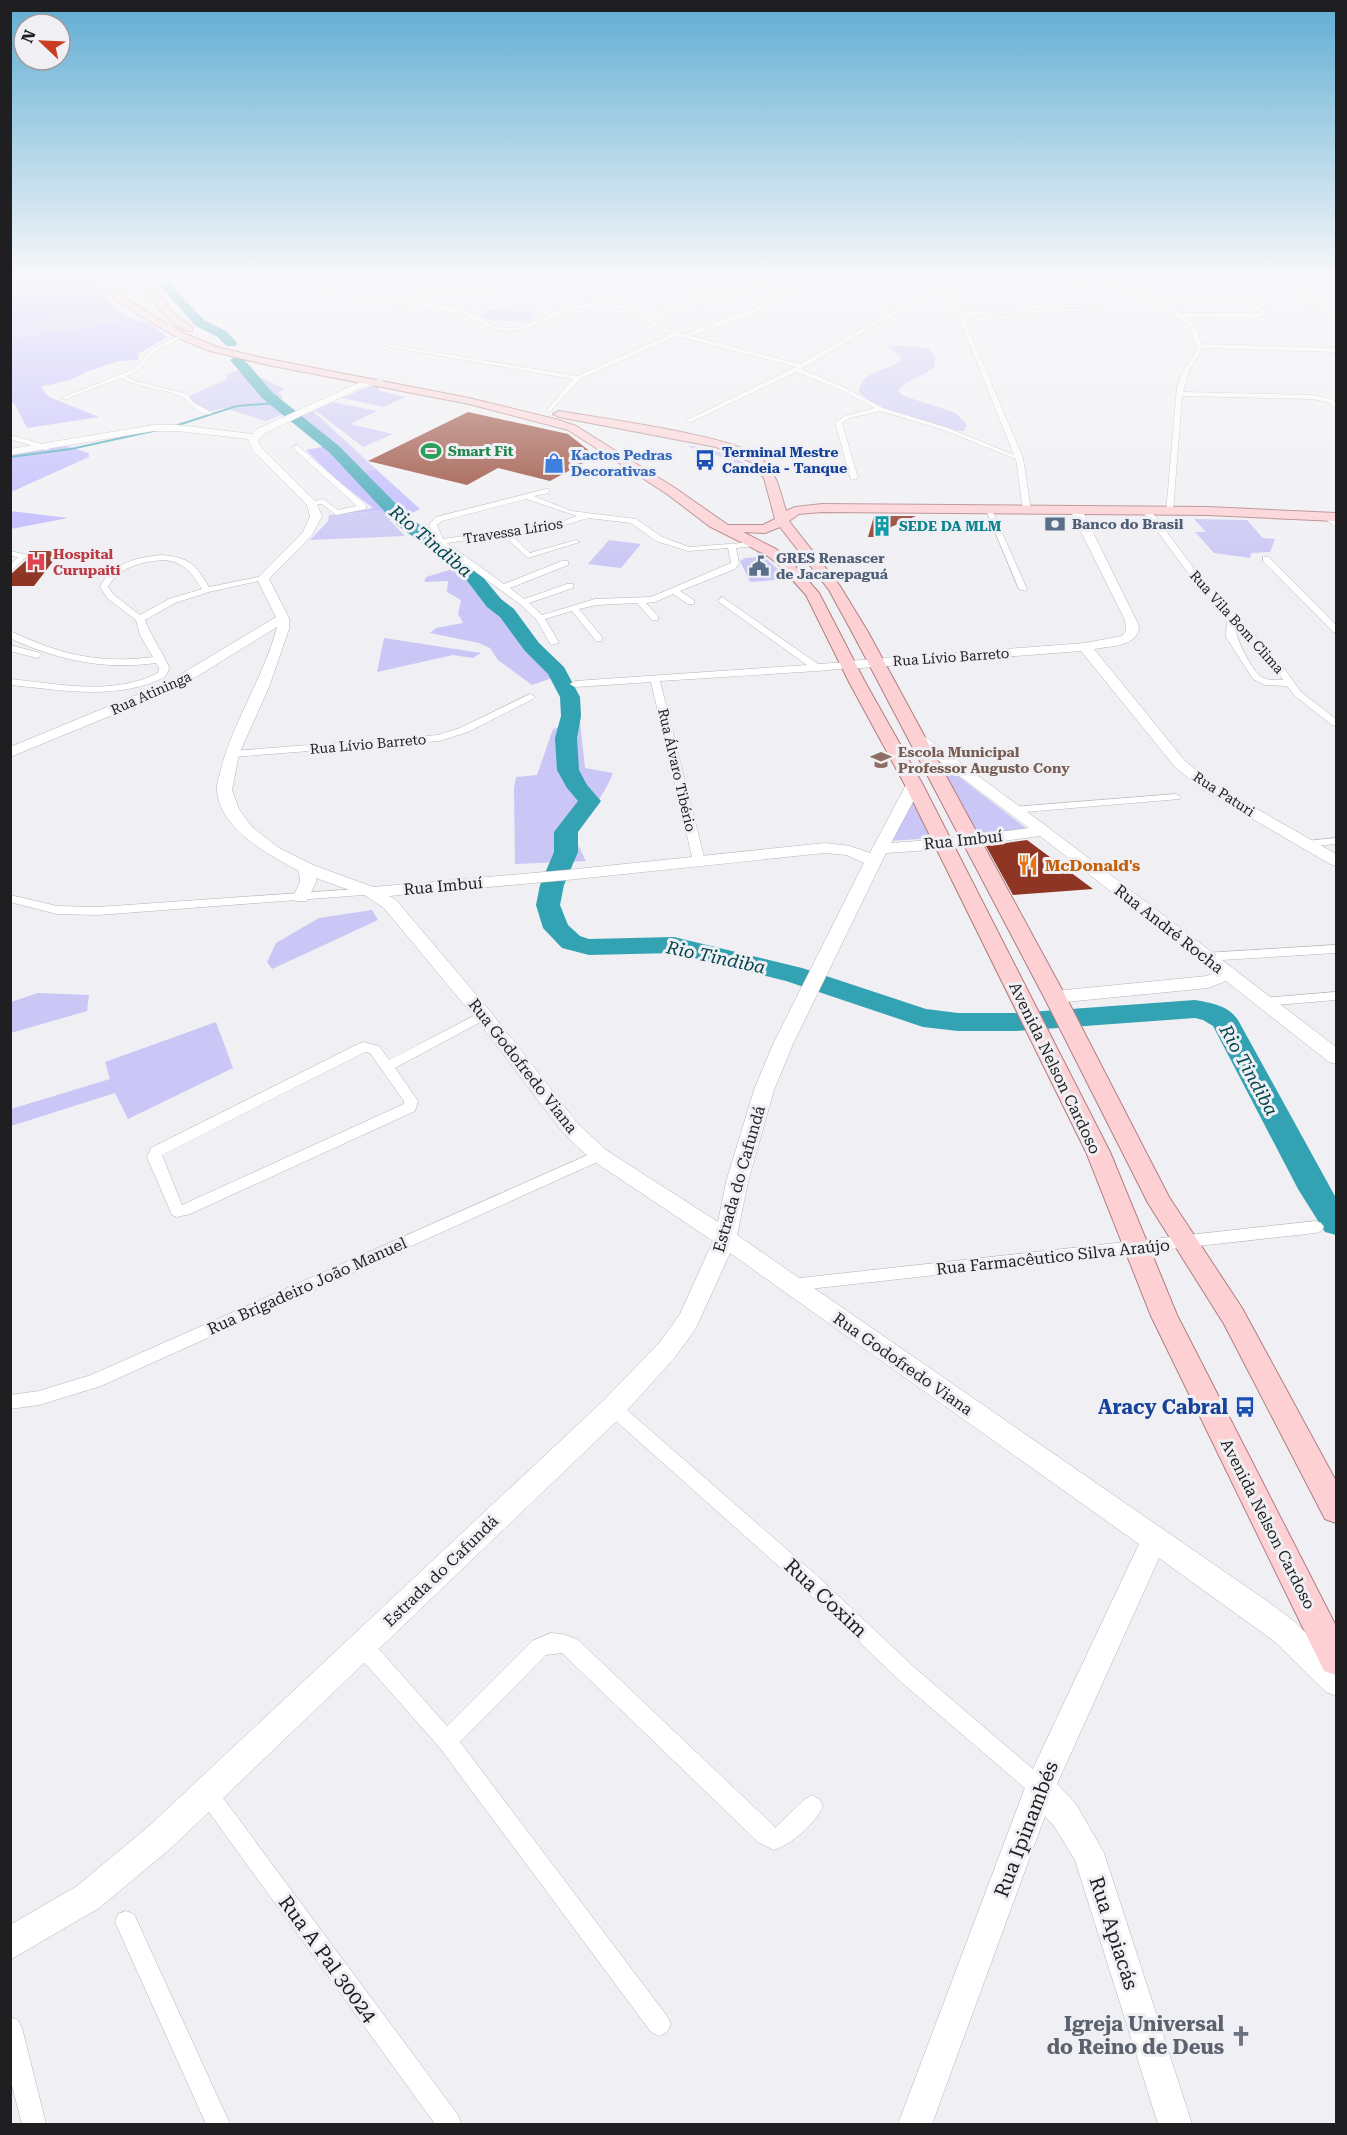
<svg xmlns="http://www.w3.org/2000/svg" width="1347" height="2135" font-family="'Roboto Serif',serif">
  <rect width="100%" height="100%" fill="#f0f0f4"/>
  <path fill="#cac6f5" d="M373,278h40l37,8 -3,2 -50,-4z
    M113,307l20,12 -122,20v-13z
    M486,310l51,2 -8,10 -52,-3z
    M894,345l34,3 7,9 -1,10c-10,10 -28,12 -36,24l6,5 52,17 11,12 -3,6h-6c-33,-10 -74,-15 -99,-39 1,-21 27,-20 41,-31v-5l-13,-9z
    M250,366l4,2 -5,2c4,4 29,16 36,19l-7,4 6,4 -11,5 22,7 -29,12 -42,-13 -16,4 -14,-8 -5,-8 38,-17v-5z
    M371,386l7,1 2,4 26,6 -23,10 -41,-9z
    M333,402l44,9 -27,13 43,10 -30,13 -48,-37z
    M313,411l63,58 -14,3 -62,-56z
    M688,445l44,10 21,14 -4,3 -7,-2 3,-2 -48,-21 -5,2z
    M381,511l24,25 -95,4 18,-19 1,-6z
    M1194,519l53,1 16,18 12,1 -5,13 -19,1 -1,5 -36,-5 -19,-21h11z
    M609,540l32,4 -20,24 -33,-4z
    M756,550l33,29 -39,3 -10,-21 5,-3 14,-1z
    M456,568l61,61 12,19 23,22 3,7 -23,8 -34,-25 -8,-12 -11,-5 -49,-10 6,-5 27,-5 -5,-9 3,-14 -14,-8 1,-11 -24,1 2,-5z
    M384,638l97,15 -8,5 -20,-3 -76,17z
    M580,722l5,46 28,5c-9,24 -27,41 -39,64l12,24 -71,3 -1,-76 2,-11 21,-2 16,-46z
    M937,760l90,69 -52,7z
    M914,794l21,44 -46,3z
    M372,910l6,10 -106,49 -5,-7 9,-19 43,-25z
    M38,993l51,2 -2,16 -76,22v-31z
    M216,1022l17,46 -105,51 -13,-26 -104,33v-17l99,-30 -5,-17z"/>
  <path fill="#beb7fe" d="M11,278h82l20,29 -102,19z
    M133,319l19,6 15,12 -29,17v6l-19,1 -33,11 -16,8 -29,7 8,10 50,20 -72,11 -13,-25 -3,1v-65z
    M332,445l30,27 14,-3 44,40 -14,7 -16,4 -9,-9 -42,3 34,-6 -40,-31 -27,-27z
    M66,446l23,7v4l-78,35v-38z
    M11,511l57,7 -57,11z"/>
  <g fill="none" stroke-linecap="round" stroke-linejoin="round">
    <path stroke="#33a2b3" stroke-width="2" d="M175,426l62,-20 40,-3
      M10,457l61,-8 87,-19"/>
    <path fill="#33a2b3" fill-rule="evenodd" d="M153,278h11l40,42 22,11 11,12 -1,3h-10l-8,-9 -22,-11z
      M237,356l5,1 30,35 68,55 70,71 45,32 22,20 24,29 13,10 25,34 25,24 16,30 1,19 -4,22 2,32 8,15 14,16 -23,31v20l-14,33 -4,20 8,20 12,11 9,3 85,-2 128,31 124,41 32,4h58l179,-13c16,3 33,5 43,20l98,178v37l-11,-3 -27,-43 -85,-163 -10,-6 -8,-2 -179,13h-58l-35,-4 -137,-46 -112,-28 -85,2 -27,-7 -19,-20 -7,-23 4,-20 14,-33v-20l24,-31 -11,-13 -10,-18 -2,-32 6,-22 -1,-19 -12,-23 -23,-23 -25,-34 -13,-10 -22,-29 -22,-20 -45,-32 -68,-73 -68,-55 -32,-38z"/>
  </g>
  <path fill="#8e3623" d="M468,412l100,22 28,22 -46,25 -52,-13 -31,17 -99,-24z
    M874,516h42l-25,11 -10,10h-13z
    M29,551h32l-27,35h-24v-11l20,-18z
    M1027,840l66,49 -80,6 -27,-49z"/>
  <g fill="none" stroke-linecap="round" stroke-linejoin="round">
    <g stroke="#b5b4b9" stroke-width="1">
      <path id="street" d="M301,278h5l5,7 17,7c43,7 96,6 137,19 15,5 29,19 47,17 15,-2 28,-11 42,-16 29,-11 67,-15 93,4l67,-19 -24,-8 -23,-11h6l47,17 49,-8 -34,-9h8l47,11c-25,26 -67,35 -99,47l109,28 73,-42 86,-44h6l-14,8 11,26 133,-4 3,2 -135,6 60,142 8,52 -4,2 -4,-2 -7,-51 -72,-29 -63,-19 -32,7 -7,5 16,55 -7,2 -16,-58 10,-6 30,-8 -38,-20 -41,-16 -105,50h-4v-2l109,-53 -119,-31 -97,43 -31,34 -2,-3 26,-31 -189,-33 3,-2 190,32 94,-42 -12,-4 -28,-19 -12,-3 -18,-1 -28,3 -44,17 -20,5 -16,-3 -36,-16 -132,-19 -18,-7zM774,288l9,2 -31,19 -68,25 -21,-7 -13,-8 78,-22zM947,288l67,167 -66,-27 -65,-20 -42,-22 -40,-17 76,-45z
        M361,278l50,9 96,7 -3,2c-38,-3 -112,1 -143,-18z
        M424,278h21l62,5 -3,2z
        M1111,278h6l35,20 29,-4h57l9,3 22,17 -11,4 -73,-1 11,7 5,20 135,4v4l-134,-4 -13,23 -6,21 129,3 19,4 5,4v5l-9,-6 -15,-3 -130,-3 -9,115 -7,2 11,-126 6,-16 14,-21 -7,-25 -65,-38 -100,-1 94,-3zM1181,298h57l24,15h-83l-22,-13z
        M1273,278h6l57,39v4z
        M182,334l2,3 -27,13 -19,21 -12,5 9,5 52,13 7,9 17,9v2c-16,1 -21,-14 -31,-18 -19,-8 -41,-8 -59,-18l-55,21 -5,-1 73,-29 19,-21z
        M10,435l39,11 1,2 -4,2 -36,-11z
        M297,445l69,60v4l-30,6 -14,-11 -13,2v-4l14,-3 15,11 19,-4 -63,-57 -1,-2z
        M546,489h3v4l-15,3 37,15 65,8 26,18 27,10 66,-5 4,2 -4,2 -19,2 3,15 -4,6 -55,22 14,9v4h-6l-15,-10 -18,8 -9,1 12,13v4h-6l-15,-17 -41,2 -17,4 23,28v4h-6l-24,-30 -27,8 14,24 -8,2 -15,-26 -16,-15 -83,-60 -8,-20 7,-7zM526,499l51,17 -16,6 -118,17 -6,-14 5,-4zM588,518l43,5 25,18 32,10 40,-3 3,15 -80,34 -56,2 -53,16 -13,-12 44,-15v-4h-6l-43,15 -14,-11 58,-23v-4h-6l-58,23 -57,-41 56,-8 25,23 52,-16 -4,-2 -46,13 -19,-19 51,-8z
        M985,508l7,2 35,79 -1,2 -7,-2z
        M1143,508h6l49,66 86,94 17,24 35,27v7l-4,-1 -37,-29 -8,-10 -22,-1 -12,-6 -27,-42 1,-21 -35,-38 -49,-66zM1235,626l43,46 5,8c-7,0 -17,1 -23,-4 -10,-9 -24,-37 -25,-50z
        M1325,515h6l5,6v6l-11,-8z
        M10,551l18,4 -18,18v-8l8,-8 -8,-1z
        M162,555c27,2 34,10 47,32l54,-11 4,3 -58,13 -34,11 -30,17c5,15 22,39 24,48 0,2 -3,7 -4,9 -49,24 -102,13 -155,8v-6c50,5 102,17 148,-6l1,-5 -3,-5c-50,7 -94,-2 -140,-22l-6,-3v-7c12,5 24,11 36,15 36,13 69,16 107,11l-13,-22 -4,-15 -28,-21 -8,-12c12,-24 37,-30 62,-32zM162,560c22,1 29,12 40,29l-33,10 -29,16 -26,-20 -6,-8c11,-20 33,-25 54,-27z
        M1263,557h6l67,68v8l-3,-1 -70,-71z
        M722,597l96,67 30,-2 5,3 -5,3 -31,3 -157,10 45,180 -6,3 -6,-3 -42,-179 -76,5 -5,-3 5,-3 232,-16 -88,-63 -1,-2z
        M10,645l30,8 2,2 -5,3 -27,-7z
        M530,694l5,3 -2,2 -65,33 -29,9 -207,16 -5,-3 5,-3 206,-16 22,-7z
        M1176,794l5,3 -1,2 -168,14 -5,-3 5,-3z
        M1336,838v6l-30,3 -6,-3 6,-3z
        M372,888l6,4 -2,2 -278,21 -41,-1 -47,-12v-7l47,11 41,1z
        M1336,945v8l-131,8 -6,-4 6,-4z
        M1336,992v8l-71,6 -6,-4 6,-4z
        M483,1011l5,1 1,3 -1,3 -93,50 23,33 -3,10 -225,103 -13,3 -5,-2 -25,-58 4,-9 207,-104 5,-2 16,4 10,14zM365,1052l5,1 34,48v3l-222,101 -20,-50z
        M599,1150l5,1 2,4 -2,4 -503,227 -62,19 -29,4v-14l29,-4 52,-16z
        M1316,1221l5,2 3,4 -3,4 -5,2 -525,58 -6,-1 -2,-5 2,-5 6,-1z
        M613,1401l6,2 196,171 100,94 132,113 3,7 -3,7 -7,3 -7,-3 -132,-113 -100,-96 -194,-173 -3,-5 3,-5z
        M551,1633l11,1 15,5 197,187 1,2 30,-29 7,-4 7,4 4,7c-8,18 -31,38 -49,44l-16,-8 -196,-189 -16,2 -86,87 207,274 4,8 -4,8 -8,4 -8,-4 -211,-284 -84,-95 -3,-7 3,-7 7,-3 7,3 77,87 85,-85z
        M208,1784l7,3 243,328 3,9h-26l-234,-323 -3,-7 3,-7z
        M126,1911l8,3 96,210h-24l-91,-202 3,-8z
        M10,2017l8,3 4,8 24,96h-24l-12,-46z"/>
    </g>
    <g stroke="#b5b4b9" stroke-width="1">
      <path id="secondary" d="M380,379l5,3 -2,2 -20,3 -98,46 -7,8 4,7 54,54 6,14 -10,19 -43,44 20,39v11l-20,58 -30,67 -7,36 7,19 13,18 27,21 34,17 60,22 194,-17 258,-27 25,3 20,7 36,-68 8,-5 8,5 -31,58 53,-4 85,-11 -119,-89 -2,-3 2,-3h10l129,95 287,219v17l-7,-2 -103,-81 -18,7 -153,15 -7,-2 -2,-4 2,-4 7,-2 152,-15 7,-4 -174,-136 -96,13 -58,4 -93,191 -19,46 -26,92 -11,53 530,366 28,21 41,41v33l-10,-4 -51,-50 -116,-84 -102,226 19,20 28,49 88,271h-34l-83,-264 -21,-34 -9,-10 -113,308h-34l131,-347 110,-233 -409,-291 -34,75 -20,28 -54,60 -451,432 -72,60 -89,52v-35l67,-39 72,-60 455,-426 56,-58 20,-28 33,-73 -121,-81 -28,-26 -88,-115 -92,-111 -18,-12 -50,-18v4l-9,19h-12l-2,-4 7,-15 -1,-11c-30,-16 -79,-42 -82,-80 -1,-6 2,-13 3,-18 12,-51 44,-95 57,-146l-99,61 -168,69v-10l158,-65 108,-65 -19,-38 46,-47 7,-16 -3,-11 -53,-53 -6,-13 -70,-8h-25l-143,24v-6l143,-24h25l74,9 5,-5 101,-46zM825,853l22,2 17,8 -91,181 -19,46 -28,92 -8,40 -112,-72 -28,-26 -88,-113 -94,-111 -7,-4 178,-16z
        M1076,507l6,3 57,116c-1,21 -29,20 -45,23l91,112 28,23 123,70v12l-6,-2 -127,-74 -28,-23 -94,-116 -233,18 -7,-4 7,-4 237,-18 37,-7 4,-5 -1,-11 -55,-110z"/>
    </g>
    <g stroke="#af7e82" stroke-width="2">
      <path id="primary" d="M103,278h8l10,16 24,17 41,23 31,13 51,12 201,39 90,22 17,6 99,62 53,37h35l12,-6 -11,-41 -13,-16 -35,-15 -157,-30 -6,-3 6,-3c39,7 178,25 202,47 16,15 19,33 25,53l9,-4 27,-3 386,3 128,6v8l-128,-6 -386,-3 -23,2 -10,7 51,65 28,46 198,365 103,200 73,111 94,173v42l-11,-4 -101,-195 -76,-121 -104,-206 -192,-365 -23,-42 -49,-63 -15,6 -22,-1 33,17 12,9 31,35 46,89 58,103 187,367 67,163 159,311v49l-12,-4 -173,-355 -65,-164 -181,-367 -56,-103 -43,-87 -28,-31 -12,-9 -57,-29 -42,-32 -99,-64 -99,-26 -201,-39 -58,-14 -32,-13 -39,-23 -25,-17z
        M138,278h8l29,37 17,12v4c-18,2 -46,-39 -54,-53z"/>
    </g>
    <use href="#street" fill="#fff" fill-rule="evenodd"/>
    <use href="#secondary" fill="#fff" fill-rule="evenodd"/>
    <use href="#primary" fill="#fdd0d3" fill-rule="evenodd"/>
  </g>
  <linearGradient id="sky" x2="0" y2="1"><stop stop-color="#5fadd3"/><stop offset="0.48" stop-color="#f8f8fa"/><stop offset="1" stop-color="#f8f8fa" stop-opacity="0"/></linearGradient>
  <rect width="1347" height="576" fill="url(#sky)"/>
  <defs>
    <g id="stadium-bare" transform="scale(1.62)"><path d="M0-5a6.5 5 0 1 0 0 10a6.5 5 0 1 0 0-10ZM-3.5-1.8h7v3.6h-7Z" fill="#2e9e5b" stroke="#f0f0f4" stroke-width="2.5" paint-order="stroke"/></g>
    <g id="bus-bare" transform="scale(1.62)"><path d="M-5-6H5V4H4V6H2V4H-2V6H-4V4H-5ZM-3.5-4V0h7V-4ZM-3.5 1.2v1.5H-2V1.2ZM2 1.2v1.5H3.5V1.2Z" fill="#1a4fb4" stroke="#f0f0f4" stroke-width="2.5" paint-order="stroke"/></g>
    <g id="shop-bare" transform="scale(1.62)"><path d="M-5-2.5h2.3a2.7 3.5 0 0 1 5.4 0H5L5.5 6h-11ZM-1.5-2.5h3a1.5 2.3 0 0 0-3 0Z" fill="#3f7fe0" stroke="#f0f0f4" stroke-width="2.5" paint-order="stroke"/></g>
    <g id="bank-bare" transform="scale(1.62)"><path d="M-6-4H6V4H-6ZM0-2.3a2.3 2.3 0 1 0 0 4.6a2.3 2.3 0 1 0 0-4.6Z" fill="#5c6f8a" stroke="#f0f0f4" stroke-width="2.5" paint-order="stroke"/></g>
    <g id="building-bare" transform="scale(1.62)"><path d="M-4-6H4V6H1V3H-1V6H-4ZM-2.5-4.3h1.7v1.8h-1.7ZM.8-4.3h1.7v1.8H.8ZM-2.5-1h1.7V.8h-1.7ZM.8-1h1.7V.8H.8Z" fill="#0f9aa8" stroke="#f0f0f4" stroke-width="2.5" paint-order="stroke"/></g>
    <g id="hospital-bare" transform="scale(1.62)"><path d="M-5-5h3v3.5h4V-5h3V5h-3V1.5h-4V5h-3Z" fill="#e0444e" stroke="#f0f0f4" stroke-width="2.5" paint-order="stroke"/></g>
    <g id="civic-bare" transform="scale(1.62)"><path d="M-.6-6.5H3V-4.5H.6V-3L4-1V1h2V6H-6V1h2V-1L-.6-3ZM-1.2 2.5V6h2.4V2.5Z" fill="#5c6f8a" stroke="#f0f0f4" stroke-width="2.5" paint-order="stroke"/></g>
    <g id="school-bare" transform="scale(1.62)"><path d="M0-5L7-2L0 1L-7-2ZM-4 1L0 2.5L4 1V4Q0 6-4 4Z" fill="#8d6e63" stroke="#f0f0f4" stroke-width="2.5" paint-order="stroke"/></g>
    <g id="restaurant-bare" transform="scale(1.62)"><path d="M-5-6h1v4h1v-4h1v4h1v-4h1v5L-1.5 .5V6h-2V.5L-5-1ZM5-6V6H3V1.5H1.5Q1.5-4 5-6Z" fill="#e8710a" stroke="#f0f0f4" stroke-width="2.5" paint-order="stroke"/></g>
    <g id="church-bare" transform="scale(1.62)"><path d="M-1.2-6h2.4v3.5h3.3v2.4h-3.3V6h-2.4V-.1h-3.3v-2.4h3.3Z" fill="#6b7280" stroke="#f0f0f4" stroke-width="2.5" paint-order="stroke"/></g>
  </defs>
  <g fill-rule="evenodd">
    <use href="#stadium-bare" x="431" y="451"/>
    <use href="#bus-bare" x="705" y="460"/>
    <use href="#shop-bare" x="554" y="463"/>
    <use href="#bank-bare" x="1055" y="524"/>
    <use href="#building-bare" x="882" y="526"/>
    <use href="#hospital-bare" x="36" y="562"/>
    <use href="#civic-bare" x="759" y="566"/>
    <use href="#school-bare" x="881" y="760"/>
    <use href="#restaurant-bare" x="1028" y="865"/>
    <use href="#bus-bare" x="1245" y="1407"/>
    <use href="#church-bare" x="1241" y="2036"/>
  </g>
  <g text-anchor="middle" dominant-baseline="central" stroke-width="6" stroke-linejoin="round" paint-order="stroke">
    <g font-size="14" font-weight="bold" fill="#27864d" stroke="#f0f0f4" text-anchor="start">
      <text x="448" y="451">Smart Fit</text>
    </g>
    <g font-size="14" font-weight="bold" fill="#164399" stroke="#f0f0f4" text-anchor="start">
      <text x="722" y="452">Terminal Mestre<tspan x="722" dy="16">Candeia - Tanque</tspan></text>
    </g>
    <g font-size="14" font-weight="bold" fill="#366cbe" stroke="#f0f0f4" text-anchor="start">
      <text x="571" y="455">Kactos Pedras<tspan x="571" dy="16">Decorativas</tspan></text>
    </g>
    <g font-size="14" font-weight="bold" fill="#4e5e75" stroke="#f0f0f4" text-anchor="start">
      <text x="1072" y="524">Banco do Brasil</text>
      <text x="776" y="558">GRES Renascer<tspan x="776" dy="16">de Jacarepaguá</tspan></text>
    </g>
    <g font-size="14" font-weight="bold" fill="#0d838f" stroke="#f0f0f4" text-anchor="start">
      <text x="899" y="526">SEDE DA MLM</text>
    </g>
    <g font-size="14" fill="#1f1f21" stroke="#f0f0f4">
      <text transform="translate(513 531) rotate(-9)">Travessa Lírios</text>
      <text transform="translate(1237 622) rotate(48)">Rua Vila Bom Clima</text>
      <text transform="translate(951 657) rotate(-4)">Rua Lívio Barreto</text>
      <text transform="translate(151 693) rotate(-24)">Rua Atininga</text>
      <text transform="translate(368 744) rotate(-5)">Rua Lívio Barreto</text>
      <text transform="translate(677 770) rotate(77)">Rua Álvaro Tibério</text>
      <text transform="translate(1224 794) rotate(33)">Rua Paturi</text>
    </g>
    <g font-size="14" font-weight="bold" fill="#be3a42" stroke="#f0f0f4" text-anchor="start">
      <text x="53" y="554">Hospital<tspan x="53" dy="16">Curupaiti</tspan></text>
    </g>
    <g font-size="14" font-weight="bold" fill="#785e54" stroke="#f0f0f4" text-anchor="start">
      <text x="898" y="752">Escola Municipal<tspan x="898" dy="16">Professor Augusto Cony</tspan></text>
    </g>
    <g font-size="16" fill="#1f1f21" stroke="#f0f0f4">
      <text transform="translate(963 840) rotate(-6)">Rua Imbuí</text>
      <text transform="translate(443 886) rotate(-5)">Rua Imbuí</text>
      <text transform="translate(1169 929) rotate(38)">Rua André Rocha</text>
      <text transform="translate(523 1066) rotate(52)">Rua Godofredo Viana</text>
      <text transform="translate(1055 1068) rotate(64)">Avenida Nelson Cardoso</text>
      <text transform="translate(739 1179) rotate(-74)">Estrada do Cafundá</text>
      <text transform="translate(1053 1257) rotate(-6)">Rua Farmacêutico Silva Araújo</text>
      <text transform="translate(307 1286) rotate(-24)">Rua Brigadeiro João Manuel</text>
      <text transform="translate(903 1364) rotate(35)">Rua Godofredo Viana</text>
      <text transform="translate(1268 1524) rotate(63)">Avenida Nelson Cardoso</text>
      <text transform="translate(441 1571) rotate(-44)">Estrada do Cafundá</text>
    </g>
    <g font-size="16" font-weight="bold" fill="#c56008" stroke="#f0f0f4" text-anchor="start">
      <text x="1045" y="865">McDonald's</text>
    </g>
    <g font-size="18" font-style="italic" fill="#01464f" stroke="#f0f0f4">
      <text transform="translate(431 541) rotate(40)">Rio Tindiba</text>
      <text transform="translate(716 957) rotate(12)">Rio Tindiba</text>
      <text transform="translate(1249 1070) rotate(61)">Rio Tindiba</text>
    </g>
    <g font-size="20" font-weight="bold" fill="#164399" stroke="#f0f0f4" text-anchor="end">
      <text x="1228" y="1407">Aracy Cabral</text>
    </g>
    <g font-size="20" fill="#1f1f21" stroke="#f0f0f4">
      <text transform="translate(826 1598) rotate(43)">Rua Coxim</text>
      <text transform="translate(1026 1829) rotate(-69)">Rua Ipinambés</text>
      <text transform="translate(1114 1933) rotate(72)">Rua Apiacás</text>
      <text transform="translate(328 1959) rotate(54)">Rua A Pal 30024</text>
    </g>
    <g font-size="20" font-weight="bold" fill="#5b616d" stroke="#f0f0f4" text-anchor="end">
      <text x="1224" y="2024">Igreja Universal<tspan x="1224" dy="23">do Reino de Deus</tspan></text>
    </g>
  </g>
  <rect width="1347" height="2135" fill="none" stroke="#1f1f21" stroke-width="24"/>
  <g transform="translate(42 42) rotate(293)"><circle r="28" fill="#f0f0f4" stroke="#9c9ca0" stroke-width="1.5"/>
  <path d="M0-4.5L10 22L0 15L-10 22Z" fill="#c83d24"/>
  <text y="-9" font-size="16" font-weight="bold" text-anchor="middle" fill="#1f1f21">N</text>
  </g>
</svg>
